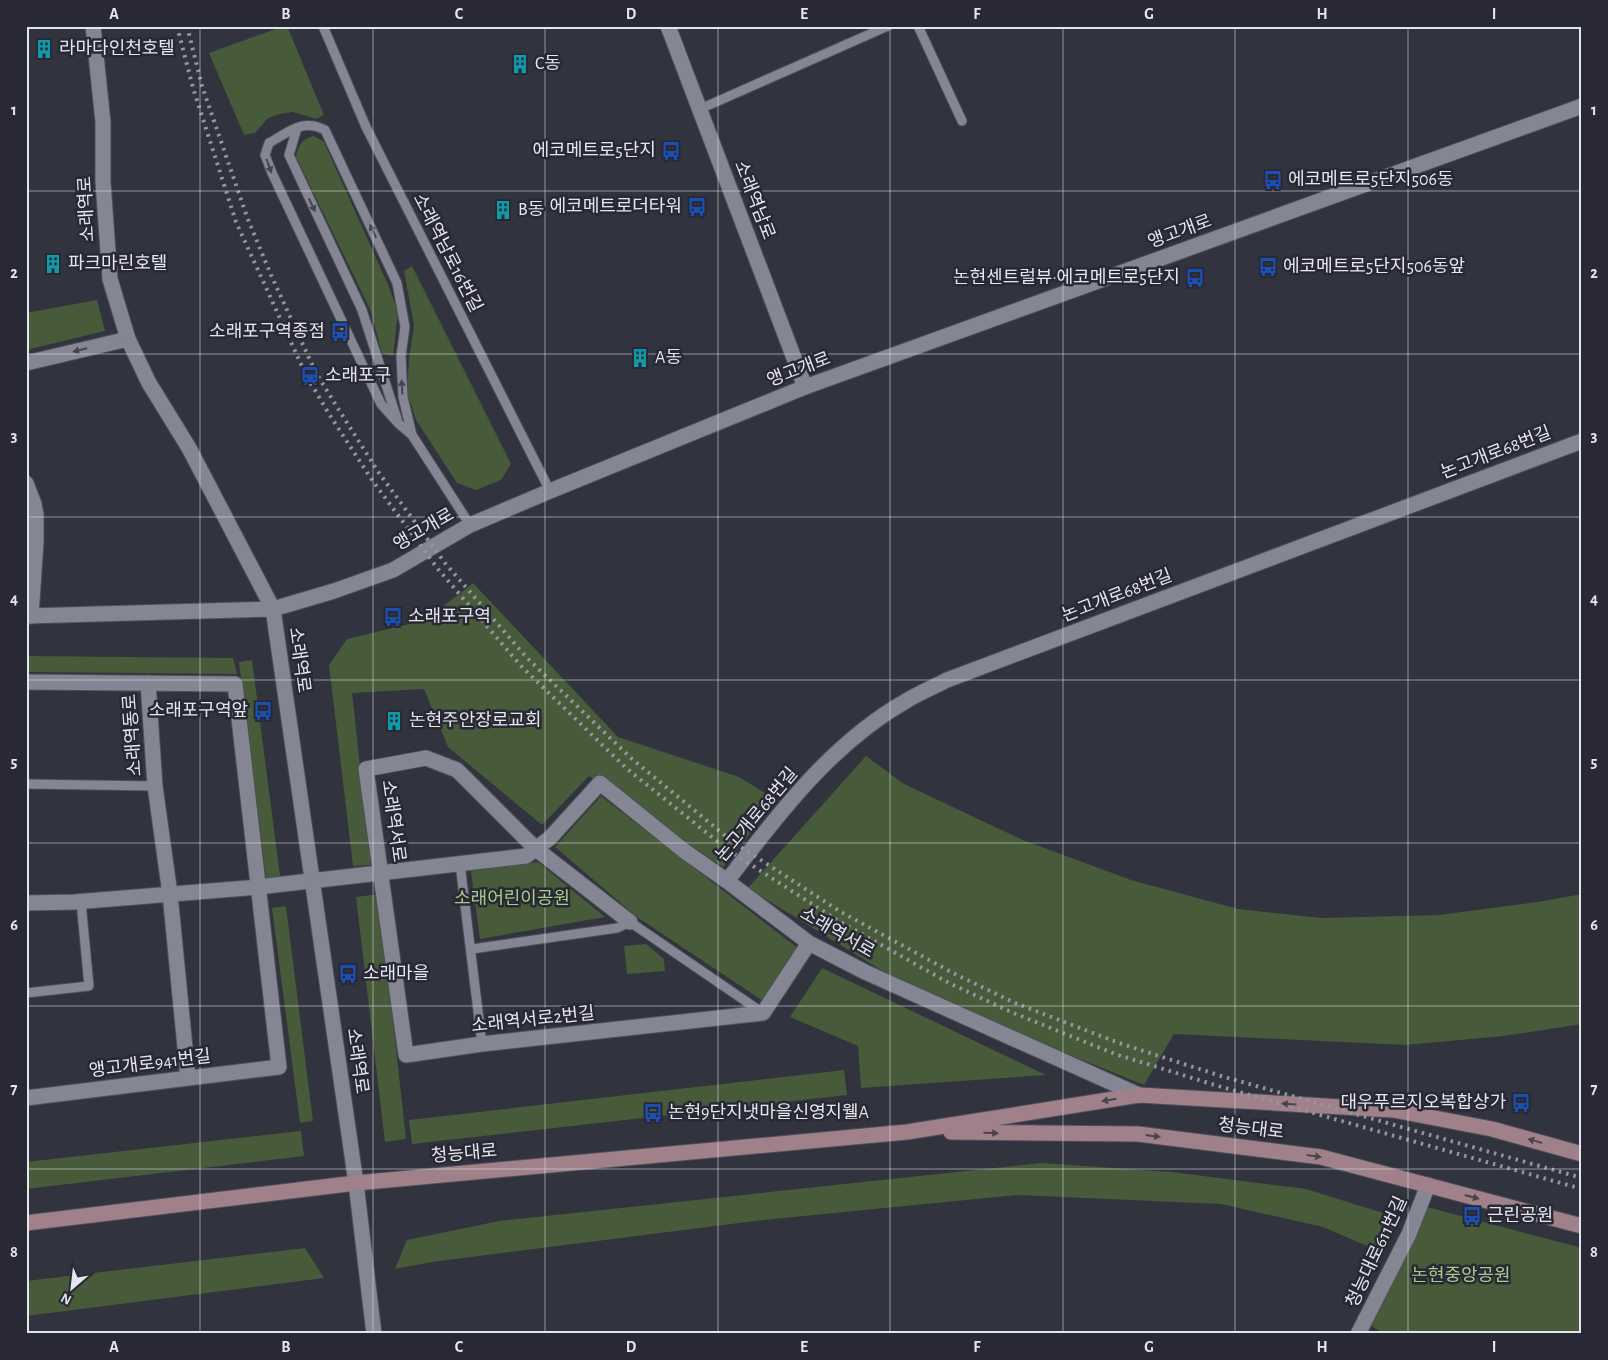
<svg xmlns="http://www.w3.org/2000/svg" width="1608" height="1360" font-family="'Alegreya Sans','Noto Sans KR',sans-serif">
  <rect width="100%" height="100%" fill="#31333e"/>
  <path fill="#475a39" d="M284,26h3l37,89 -8,4 -23,-7 -13,2 -12,4 -13,15 -11,2 -35,-82z
    M314,136l10,6 65,145 9,26 -5,43 -11,-3 -12,-44 -74,-152c2,-12 7,-19 18,-21z
    M412,266l99,198 -10,16 -25,10 -19,-7 -41,-63 -9,-28 2,-32 5,-35 -10,-54z
    M97,300l8,31 -79,19v-37z
    M473,583l145,154 121,40 38,23 -54,67 -134,-91 -47,49 -94,-78 -24,-58 -72,4 19,172 -18,1 -24,-201 18,-26 79,-19z
    M26,656l207,2 4,16 -211,-2z
    M252,660l28,216 -14,2 -27,-216z
    M866,756l38,28 119,56 108,40 107,29 83,9 118,-3 99,-13 44,-8v130l-78,12 -99,9 -231,-11 -30,51 -101,-41 -162,-74 -133,-82z
    M601,796l198,153 -36,52 -126,-84 -82,-70z
    M538,862l67,55 -125,22 -9,-68z
    M379,894l27,245 -21,3 -29,-245z
    M286,906l27,215 -13,2 -28,-215z
    M646,944l18,15 1,12 -38,3 -3,-28z
    M822,968l224,107 -185,13 -3,-42 -68,-29z
    M844,1070l3,25 -435,49 -3,-24z
    M301,1131l3,25 -278,33v-27z
    M1041,1163l131,9 134,17 93,29 -18,34 -58,-25 -102,-23 -204,-9 -254,25 -331,42 -37,7 12,-29 92,-19z
    M1427,1207l155,41v86h-197l-14,-8z
    M305,1248l19,30 -298,38v-35z"/>
  <g fill="none" stroke-linecap="round" stroke-linejoin="round">
    <g stroke="#4e4f59" stroke-width="11">
      <path id="service" d="M323,26l43,101 184,364
        M918,26l44,95
        M700,109l188,-83
        M297,128l-8,27 73,155 35,109
        M412,435l-9,-38 -2,-41 4,-29 -8,-44 -72,-153c-22,-12 -36,2 -56,13l-4,12 7,18 109,231 17,19 14,12 58,90
        M26,784l129,2
        M460,864l22,180
        M472,949l145,-21 13,-6 133,91
        M26,993l63,-7 -8,-84"/>
    </g>
    <g stroke="#4e4f59" stroke-width="17">
      <path id="minor" d="M26,363l102,-24
        M26,483l8,21 2,10v28l-5,74
        M26,682l209,2 44,383 -253,31
        M148,683l7,103 15,108 18,184
        M727,881c51,-67 105,-138 179,-180 13,-8 28,-14 41,-21l635,-239
        M26,903l48,-1 184,-15 268,-31 24,-18 50,-55 83,67 44,31 82,62 56,29 274,123
        M630,922l-94,-73 -79,-79 -31,-12 -60,11 40,286 76,-11 281,-31 46,-70
        M1358,1334l51,-100 19,-49"/>
    </g>
    <g stroke="#4e4f59" stroke-width="17">
      <path id="tertiary" d="M93,26l10,96v60l7,97 18,60 21,44 40,65 84,161 83,574 18,151
        M668,26l137,361
        M26,616l247,-7 61,-18 59,-21 77,-45 80,-34 255,-104 777,-281"/>
    </g>
    <g stroke="#4e4f59" stroke-width="17">
      <path id="secondary" d="M951,1132l187,2 183,23 261,69
        M26,1223l330,-40 551,-51 232,-37 254,15 99,19 90,25"/>
    </g>
    <use href="#service" stroke="#848693" stroke-width="9"/>
    <use href="#minor" stroke="#848693" stroke-width="15"/>
    <use href="#tertiary" stroke="#848693" stroke-width="15"/>
    <use href="#secondary" stroke="#a18189" stroke-width="15"/>
    <path stroke="#94959e" stroke-width="4" stroke-dasharray="2.5 5" stroke-linecap="butt" d="M177,26l16,62 43,134 70,153 23,39 43,66 66,89 83,97 105,102 102,82 109,70 112,63 62,29 104,42 103,32 364,103
      M187,26l15,60 45,131 24,58 44,96 22,36 42,66 66,90 82,95 105,101 101,83 108,70 112,61 62,30 104,40 102,33 361,102"/>
  </g>
  <defs><path id="oneway-solid" d="M-6-.8H1V-3.2L6.5 0L1 3.2V.8H-6Z" transform="scale(1.25)"/></defs>
  <g fill="#444550">
    <use href="#oneway-solid" transform="translate(269 166) rotate(70)"/>
    <use href="#oneway-solid" transform="translate(312 205) rotate(65)"/>
    <use href="#oneway-solid" transform="translate(373 231) rotate(-115)"/>
    <use href="#oneway-solid" transform="translate(80 350) rotate(166)"/>
    <use href="#oneway-solid" transform="translate(402 387) rotate(-93)"/>
  </g>
  <g fill="#4c434e">
    <use href="#oneway-solid" transform="translate(1109 1100) rotate(171)"/>
    <use href="#oneway-solid" transform="translate(1289 1104) rotate(-177)"/>
    <use href="#oneway-solid" transform="translate(991 1133) rotate(1)"/>
    <use href="#oneway-solid" transform="translate(1153 1136) rotate(7)"/>
    <use href="#oneway-solid" transform="translate(1535 1141) rotate(-164)"/>
    <use href="#oneway-solid" transform="translate(1314 1156) rotate(8)"/>
    <use href="#oneway-solid" transform="translate(1472 1197) rotate(15)"/>
  </g>
  <path fill="none" stroke="#e4e5ed" stroke-width="1" stroke-opacity="0.55" d="M200,26v1308M373,26v1308M545,26v1308M718,26v1308M890,26v1308M1063,26v1308M1235,26v1308M1408,26v1308M26,191h1556M26,354h1556M26,517h1556M26,680h1556M26,843h1556M26,1006h1556M26,1169h1556"/>
  <defs>
    <g id="building-bare" transform="scale(1.5)"><path d="M-4-6H4V6H1V3H-1V6H-4ZM-2.5-4.3h1.7v1.8h-1.7ZM.8-4.3h1.7v1.8H.8ZM-2.5-1h1.7V.8h-1.7ZM.8-1h1.7V.8H.8Z" fill="#0f9aa8" stroke="#282934" stroke-width="2.5" paint-order="stroke"/></g>
    <g id="bus-bare" transform="scale(1.5)"><path d="M-5-6H5V4H4V6H2V4H-2V6H-4V4H-5ZM-3.5-4V0h7V-4ZM-3.5 1.2v1.5H-2V1.2ZM2 1.2v1.5H3.5V1.2Z" fill="#1a4fb4" stroke="#282934" stroke-width="2.5" paint-order="stroke"/></g>
    <g id="station-bare" transform="scale(1.5)"><path d="M-3-6H3Q5-6 5-4V2Q5 4 3 4L4.5 6H3L1.5 4h-3L-3 6H-4.5L-3 4Q-5 4-5 2V-4Q-5-6-3-6ZM-3.5-4v3h7v-3ZM-3.5 1v1.5H-2V1ZM2 1v1.5H3.5V1Z" fill="#1a4fb4" stroke="#282934" stroke-width="2.5" paint-order="stroke"/></g>
  </defs>
  <g fill-rule="evenodd">
    <use href="#building-bare" x="44" y="49"/>
    <use href="#building-bare" x="520" y="64"/>
    <use href="#bus-bare" x="671" y="151"/>
    <use href="#bus-bare" x="1273" y="180"/>
    <use href="#bus-bare" x="697" y="207"/>
    <use href="#building-bare" x="503" y="210"/>
    <use href="#building-bare" x="53" y="264"/>
    <use href="#bus-bare" x="1268" y="267"/>
    <use href="#bus-bare" x="1195" y="278"/>
    <use href="#bus-bare" x="340" y="332"/>
    <use href="#building-bare" x="640" y="358"/>
    <use href="#station-bare" x="310" y="376"/>
    <use href="#bus-bare" x="393" y="617"/>
    <use href="#bus-bare" x="263" y="711"/>
    <use href="#building-bare" x="394" y="721"/>
    <use href="#bus-bare" x="348" y="974"/>
    <use href="#bus-bare" x="1521" y="1103"/>
    <use href="#bus-bare" x="653" y="1113"/>
    <use href="#bus-bare" x="1472" y="1216"/>
  </g>
  <g text-anchor="middle" dominant-baseline="central" stroke-width="5" stroke-linejoin="round" paint-order="stroke">
    <g font-size="18" fill="#e4e5ed" stroke="#282934" text-anchor="start">
      <text x="59" y="49">라마다인천호텔</text>
      <text x="535" y="64">C동</text>
      <text x="656" y="151" text-anchor="end">에코메트로5단지</text>
      <text x="1288" y="180">에코메트로5단지506동</text>
      <text x="682" y="207" text-anchor="end">에코메트로더타워</text>
      <text x="518" y="210">B동</text>
      <text x="68" y="264">파크마린호텔</text>
      <text x="1283" y="267">에코메트로5단지506동앞</text>
      <text x="1180" y="278" text-anchor="end">논현센트럴뷰·에코메트로5단지</text>
      <text x="325" y="332" text-anchor="end">소래포구역종점</text>
      <text x="655" y="358">A동</text>
      <text x="325" y="376">소래포구</text>
      <text x="408" y="617">소래포구역</text>
      <text x="248" y="711" text-anchor="end">소래포구역앞</text>
      <text x="409" y="721">논현주안장로교회</text>
      <text x="363" y="974">소래마을</text>
      <text x="1506" y="1103" text-anchor="end">대우푸르지오복합상가</text>
      <text x="668" y="1113">논현9단지냇마을신영지웰A</text>
      <text x="1487" y="1216">근린공원</text>
    </g>
    <g font-size="18" fill="#e4e5ed" stroke="#282934">
      <text transform="translate(754 200) rotate(69)">소래역남로</text>
      <text transform="translate(87 209) rotate(-93)">소래역로</text>
      <text transform="translate(1180 232) rotate(-20)">앵고개로</text>
      <text transform="translate(447 253) rotate(63)">소래역남로16번길</text>
      <text transform="translate(799 370) rotate(-21)">앵고개로</text>
      <text transform="translate(1496 453) rotate(-21)">논고개로68번길</text>
      <text transform="translate(424 530) rotate(-30)">앵고개로</text>
      <text transform="translate(1117 596) rotate(-21)">논고개로68번길</text>
      <text transform="translate(299 660) rotate(82)">소래역로</text>
      <text transform="translate(133 735) rotate(-94)">소래역동로</text>
      <text transform="translate(757 815) rotate(-50)">논고개로68번길</text>
      <text transform="translate(393 821) rotate(82)">소래역서로</text>
      <text transform="translate(837 933) rotate(30)">소래역서로</text>
      <text transform="translate(533 1020) rotate(-6)">소래역서로2번길</text>
      <text transform="translate(357 1061) rotate(82)">소래역로</text>
      <text transform="translate(150 1064) rotate(-7)">앵고개로941번길</text>
      <text transform="translate(1251 1129) rotate(7)">청능대로</text>
      <text transform="translate(464 1154) rotate(-5)">청능대로</text>
      <text transform="translate(1377 1252) rotate(-65)">청능대로611번길</text>
    </g>
    <g font-size="18" fill="#a5cc88" stroke="#282934">
      <text x="512" y="899">소래어린이공원</text>
      <text x="1461" y="1276">논현중앙공원</text>
    </g>
  </g>
  <rect width="1608" height="1360" fill="none" stroke="#282934" stroke-width="55"/>
  <g transform="translate(72 1288) rotate(208)" stroke="#282934" stroke-width="4" paint-order="stroke">
  <path d="M0-4L9 19L0 12L-9 19Z" fill="#e4e5ed"/>
  <text y="-8" font-size="14" font-weight="bold" text-anchor="middle" fill="#e4e5ed">N</text>
  </g>
  <rect x="28" y="28" width="1552" height="1304" fill="none" stroke="#e4e5ed" stroke-width="2"/>
  <g font-size="16" text-anchor="middle" font-weight="bold" fill="#e4e5ed">
    <text x="114" y="19">A</text>
    <text x="286" y="19">B</text>
    <text x="459" y="19">C</text>
    <text x="631" y="19">D</text>
    <text x="804" y="19">E</text>
    <text x="977" y="19">F</text>
    <text x="1149" y="19">G</text>
    <text x="1322" y="19">H</text>
    <text x="1494" y="19">I</text>
    <text x="14" y="115">1</text>
    <text x="1594" y="115">1</text>
    <text x="14" y="278">2</text>
    <text x="1594" y="278">2</text>
    <text x="14" y="441">3</text>
    <text x="1594" y="441">3</text>
    <text x="14" y="604">4</text>
    <text x="1594" y="604">4</text>
    <text x="14" y="767">5</text>
    <text x="1594" y="767">5</text>
    <text x="14" y="930">6</text>
    <text x="1594" y="930">6</text>
    <text x="14" y="1094">7</text>
    <text x="1594" y="1094">7</text>
    <text x="14" y="1257">8</text>
    <text x="1594" y="1257">8</text>
    <text x="114" y="1352">A</text>
    <text x="286" y="1352">B</text>
    <text x="459" y="1352">C</text>
    <text x="631" y="1352">D</text>
    <text x="804" y="1352">E</text>
    <text x="977" y="1352">F</text>
    <text x="1149" y="1352">G</text>
    <text x="1322" y="1352">H</text>
    <text x="1494" y="1352">I</text>
  </g>
</svg>
